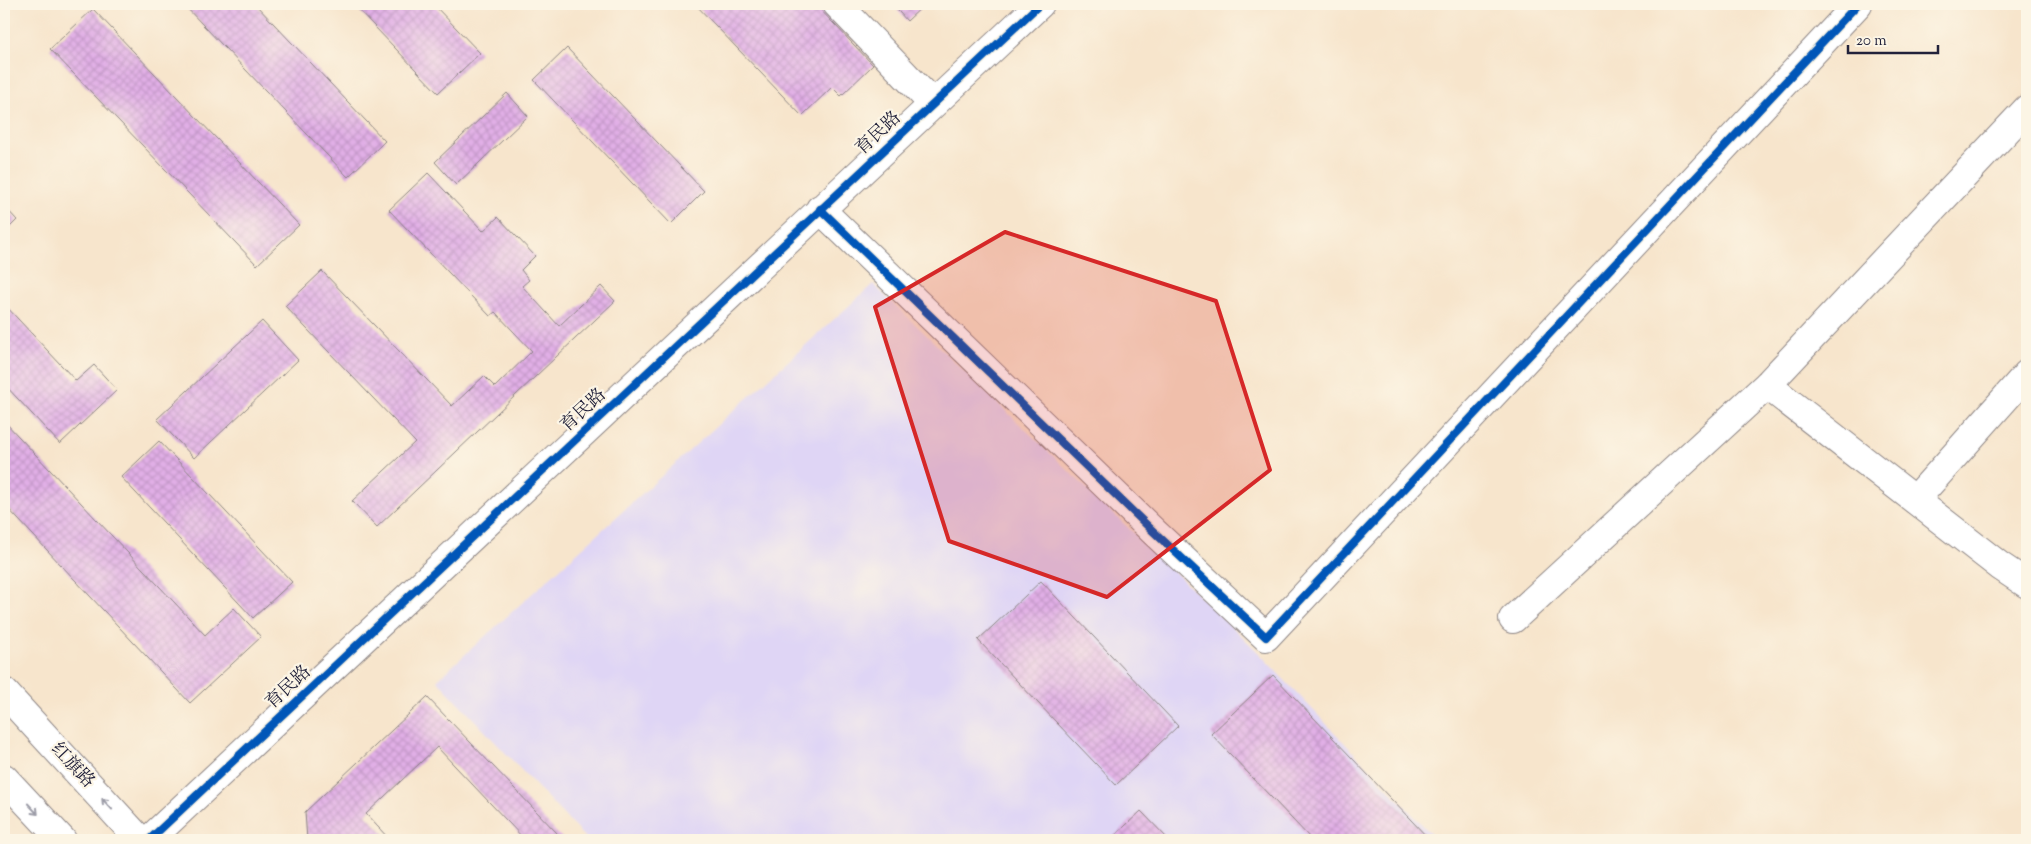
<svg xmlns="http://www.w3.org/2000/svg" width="2031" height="844" font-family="'Sorts Mill Goudy','Noto Serif SC',serif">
  <defs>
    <pattern id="building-cross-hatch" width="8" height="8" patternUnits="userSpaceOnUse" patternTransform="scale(1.25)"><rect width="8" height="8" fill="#e1afe6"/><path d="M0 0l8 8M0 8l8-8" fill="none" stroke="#c196c6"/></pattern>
  </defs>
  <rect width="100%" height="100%" fill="#fcf5e5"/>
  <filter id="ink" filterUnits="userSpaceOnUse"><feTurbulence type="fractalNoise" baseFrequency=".02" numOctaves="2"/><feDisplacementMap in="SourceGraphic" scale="10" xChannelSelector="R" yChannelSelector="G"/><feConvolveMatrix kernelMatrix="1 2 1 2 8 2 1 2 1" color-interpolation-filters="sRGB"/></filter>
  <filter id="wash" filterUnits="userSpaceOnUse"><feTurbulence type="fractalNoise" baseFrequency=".0096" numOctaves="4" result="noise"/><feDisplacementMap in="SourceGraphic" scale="20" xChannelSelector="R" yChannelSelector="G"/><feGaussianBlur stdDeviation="1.12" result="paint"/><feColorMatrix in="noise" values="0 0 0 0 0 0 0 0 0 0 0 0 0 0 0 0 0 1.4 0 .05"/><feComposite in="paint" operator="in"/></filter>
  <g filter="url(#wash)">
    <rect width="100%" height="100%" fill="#f7e5cc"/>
    <path fill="#dfd5f5" d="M873,284l380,363 184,193h-850l-150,-160z"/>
    <g id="blocks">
      <path fill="url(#building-cross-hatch)" d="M183,4h72l130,137 -37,36z
        M353,4h80l47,49 -42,40z
        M695,4h120l58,61 -32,31 -9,-9 -30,29z
        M892,4h33l-18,17z
        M93,9l206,216 -42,40 -207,-216z
        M567,48l137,143 -33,33 -137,-144z
        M507,93l21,23 -72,69 -21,-23z
        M428,173l55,58 15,-14 37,39 -14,14 8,10 -7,6 37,40 42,-40 14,15 -238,226 -25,-26 63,-59 -130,-136 37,-35 130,135 32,-30 11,11 37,-36 -37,-39 -5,4 -101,-106z
        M4,206l13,14 -13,13z
        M4,304l72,77 18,-16 23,25 -57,54 -56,-60z
        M262,321l36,39 -104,98 -37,-39z
        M4,421l201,214 29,-27 27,29 -71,66 -186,-199z
        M159,441l133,141 -39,36 -132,-141z
        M1041,581l137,145 -62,59 -138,-145z
        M1273,675l157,165h-118l-101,-106z
        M427,697l130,136 7,7h-39l-88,-93 -71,67 24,26h-83l-2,-28z
        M1141,811l28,29h-59z"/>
    </g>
  </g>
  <g filter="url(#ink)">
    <use href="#blocks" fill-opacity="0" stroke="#8c8484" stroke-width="1"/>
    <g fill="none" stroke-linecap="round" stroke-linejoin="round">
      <g stroke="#8c8484" stroke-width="30">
        <path id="minor" d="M837,4l96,100
          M820,209l334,323 112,105 592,-633
          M1767,385l233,181 27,18
          M1915,500l112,-126
          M1513,619l254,-234 260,-276
          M149,840l891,-836"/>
      </g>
      <g stroke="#8c8484" stroke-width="30">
        <path id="major" d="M4,692l136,148
          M4,778l58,62"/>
      </g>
      <use href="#minor" stroke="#fff" stroke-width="28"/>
      <use href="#major" stroke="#fff" stroke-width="28"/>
      <g stroke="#fcf5e5" stroke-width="11">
        <path id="cycleway" d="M820,209l334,323 112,105 592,-633
          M149,840l891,-836"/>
      </g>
      <use href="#cycleway" stroke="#0057b8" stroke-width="8"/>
    </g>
    <defs><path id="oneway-shaft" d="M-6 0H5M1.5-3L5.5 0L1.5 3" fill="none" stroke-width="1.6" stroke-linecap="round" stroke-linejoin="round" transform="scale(1.25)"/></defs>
    <g stroke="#9c9ca7">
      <use href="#oneway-shaft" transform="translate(107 804) rotate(-133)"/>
      <use href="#oneway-shaft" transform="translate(33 809) rotate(47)"/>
    </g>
  </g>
  <path fill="#d62828" fill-opacity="0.2" stroke="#d62828" stroke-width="4" stroke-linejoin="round" d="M1005,232l211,69 54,169 -163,127 -158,-56 -74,-234z"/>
  <g text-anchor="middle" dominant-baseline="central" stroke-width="4.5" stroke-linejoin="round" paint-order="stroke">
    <g font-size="18" fill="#22223b" stroke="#fcf5e5">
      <text transform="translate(879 134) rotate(-43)">育民路</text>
      <text transform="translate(584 411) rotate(-43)">育民路</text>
      <text transform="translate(289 688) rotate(-43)">育民路</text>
      <text transform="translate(72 766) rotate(47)">红旗路</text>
    </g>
  </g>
  <rect width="2031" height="844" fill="none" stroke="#fcf5e5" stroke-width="20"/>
  <path d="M1848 45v8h90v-8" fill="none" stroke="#22223b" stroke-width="2.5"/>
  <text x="1856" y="45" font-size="15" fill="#22223b" stroke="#fcf5e5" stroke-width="4" paint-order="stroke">20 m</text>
</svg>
